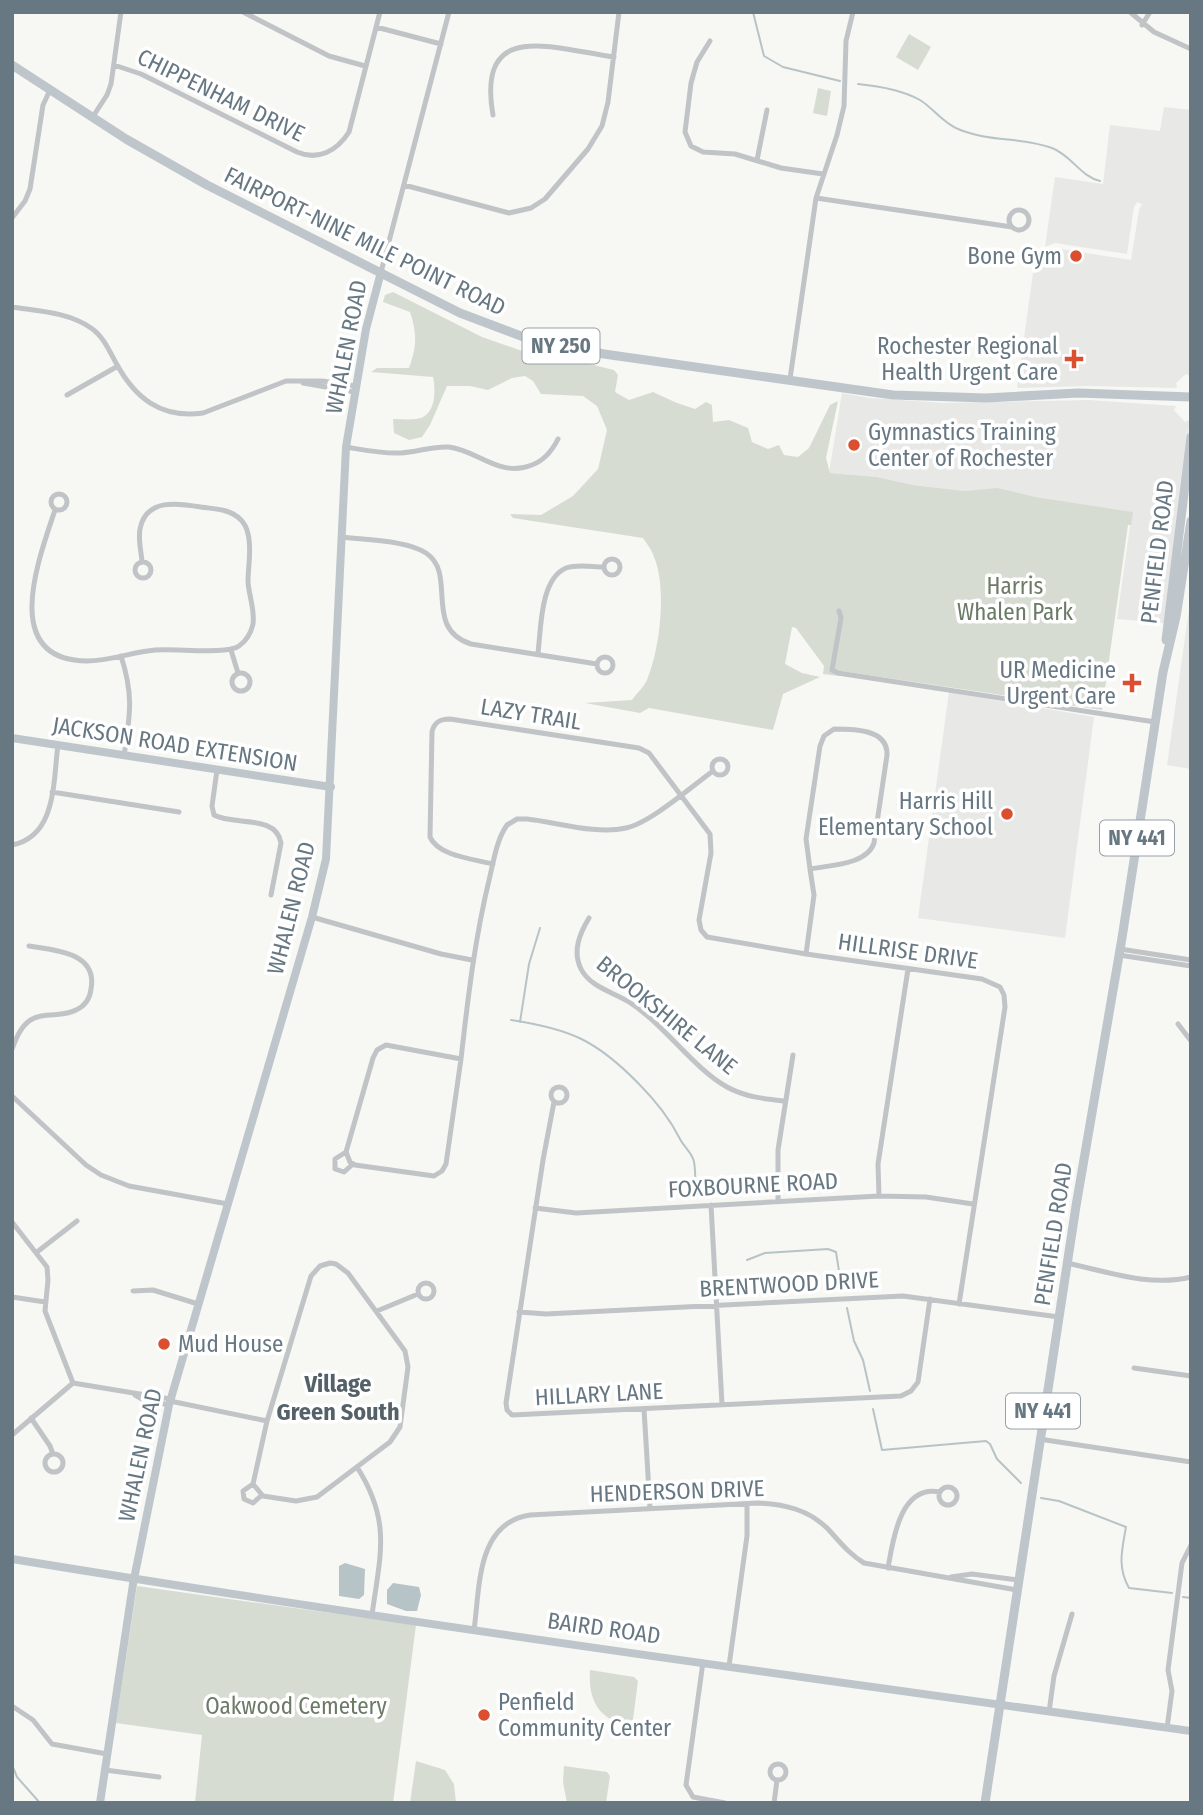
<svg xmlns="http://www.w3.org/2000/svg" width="1203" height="1815" font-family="'Fira Sans Condensed',sans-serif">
  <rect width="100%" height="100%" fill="#f7f7f4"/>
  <path fill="#e8e8e7" d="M1164,107l27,3v267l-5,-3 -10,9 1,5 -90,-2 -70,2 18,-129 20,-11 76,12 8,-50 3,-6 -5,-2 -3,5 -7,47 -72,-11 -10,4 10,-70 48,7 7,-59 50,6z
    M842,393l28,5 74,5 145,-3 87,6 -2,4 11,12 4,-2v7l-25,196 -47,-4 15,-107 -96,-15 -39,-8 -32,2 -52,-6 -36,-8 -48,-4z
    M1191,595v174l-24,-4z
    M949,692l145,25 -29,221 -147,-20z"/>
  <path fill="#d7dcd3" d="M909,34l22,13 -13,23 -22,-13z
    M818,88l13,3 -4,25 -14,-3z
    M393,292l89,45 49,17 42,6 41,10 4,5 -3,17 14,8 24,-8 24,11 18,6 11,-7 6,3 1,17 16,-2 19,8 4,14 16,7 11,-4 5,10 14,2 11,-9 21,-43 8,-4 -12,57 4,15 47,4 36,8 52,6 32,-3 39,9 97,15 -2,13h-3l-26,185 -261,-39 -2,5 -16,-2 1,-8 -28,-38 -4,-1 -7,37 17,9 18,4 -37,17 -10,36 -124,-22 -9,5 -55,-10 47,-3c5,-7 14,-15 16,-23 12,-30 19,-89 6,-120 -2,-7 -7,-13 -11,-19l-130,-20 -3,-4 31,1 32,-19 25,-27 9,-39 -10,-24 -14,-10 -42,-2 -8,-13 -8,-5 -13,2 -24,12 -18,-4h-23l-17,39 -8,12 -13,3 -15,-7 -1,-14c8,0 16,1 23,0 20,-2 20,-28 17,-42l-62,-5 6,-4h32c8,-21 8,-35 1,-56l-27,-10 2,-7z
    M137,1586l279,39 -23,178h-198l7,-68 -86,-12z
    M590,1670l44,7 4,4 -6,46c-32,-7 -44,-24 -42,-57z
    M416,1761l29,9 9,14 2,19h-46z
    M564,1766l43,6 3,4 -4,27h-39l-4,-21z"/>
  <path fill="#b7c4c7" d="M345,1563l20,6 -1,26 -5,4 -20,-3v-30z
    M393,1583l26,4 2,8 -4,16h-11l-19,-7v-14z"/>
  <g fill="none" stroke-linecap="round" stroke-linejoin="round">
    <path stroke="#b7c4c7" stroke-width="2" d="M753,12l11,44 19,11 57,14
      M858,84c20,2 44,6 62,16 13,8 23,23 38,29 30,13 64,8 94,19 19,7 29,29 48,33
      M511,1020c59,9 85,20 127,63 17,17 31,34 42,56 4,8 13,15 14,23 2,10 1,22 1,32
      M520,1022l9,-58 11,-36
      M747,1260l18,-7 63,-4 8,3 6,38
      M847,1308l7,33 9,19 7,31
      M873,1409l9,41 104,-9 4,3 7,15 24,24
      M1041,1498l18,3 67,26c-4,23 -9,40 3,61l43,5
      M1183,1597l8,1
      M12,1765l5,12 23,26"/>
    <path stroke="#c0c4c7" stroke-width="5" d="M243,12l86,44 36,10
      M1130,12l24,20 37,17
      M1142,25l8,-13
      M376,27l65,17
      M710,41l-13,21 -6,21 -6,49 6,14 12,6 32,2 46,14 42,6
      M114,65l27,9 156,78c21,9 40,-1 52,-20l31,-120
      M493,115c-17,-97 61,-66 121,-58
      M92,118l15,-23 4,-11 10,-72
      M757,160l10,-50
      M404,185l105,28 22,-5 14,-9 43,-50 14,-23 6,-24 11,-90
      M816,198l196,29
      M1009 220a10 10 0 1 1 20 0a10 10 0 1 1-20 0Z
      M12,218l13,-17 5,-12 13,-84 7,-15
      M381,272l68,-260
      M12,307c26,4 56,5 79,21 12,8 18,22 25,35 19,35 45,56 87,50l83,-32h36l34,5
      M790,379l26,-181 21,-63 7,-29 2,-65 7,-29
      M303,383l52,9
      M67,395l51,-29
      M346,447c18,3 37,7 55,6 16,-1 32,-7 48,-6 30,4 51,31 83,18 13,-5 20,-14 26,-26
      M51 502a8 8 0 1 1 16 0a8 8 0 1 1-16 0Z
      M55,510c-17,51 -55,150 32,151 23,0 45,-9 68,-11 20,-2 71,5 84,-4 7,-5 12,-13 14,-22 2,-14 -4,-28 -5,-42 0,-16 4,-33 0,-48 -1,-5 -3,-10 -7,-14 -10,-11 -26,-11 -40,-13 -23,-4 -55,-9 -61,22 -2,10 1,22 2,32
      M341,537c24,3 65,3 85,16 32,21 -4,75 45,91l126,20
      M604 567a8 8 0 1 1 16 0a8 8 0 1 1-16 0Z
      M135 570a8 8 0 1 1 16 0a8 8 0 1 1-16 0Z
      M839,611l2,7 -9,52 6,3 317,49
      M231,650l7,23
      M538,653c3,-24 2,-74 28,-85 12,-4 26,-1 38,-1
      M121,656c13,40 9,59 3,100
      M597 665a8 8 0 1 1 16 0a8 8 0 1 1-16 0Z
      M232 682a9 9 0 1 1 18 0a9 9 0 1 1-18 0Z
      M834,729c20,0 54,0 53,26l-13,88c-7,22 -45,22 -64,26l-4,-30 14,-93 4,-10z
      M712 767a8 8 0 1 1 16 0a8 8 0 1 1-16 0Z
      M217,770l-5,36 2,9c20,11 62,-1 67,28l-10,52
      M52,792l127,20
      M12,845c45,-9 41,-64 46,-100
      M493,864c-19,-5 -55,-8 -63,-27l2,-105c2,-10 8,-13 18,-13l189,29 10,5 61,81 1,19 -12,67 2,10 6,7 99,17 176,25 18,8 4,8 1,12 -46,297
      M312,917l129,37 31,6
      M589,918c-9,15 -17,33 -8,51 9,18 32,23 48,33 36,23 63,65 98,85 18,10 38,12 57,14
      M1120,949l71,11
      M806,954l8,-59 -4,-26
      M1119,955l72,11
      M1178,1024l13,17
      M386,1045l75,14 -15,105 -4,7 -8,5 -79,-11 -5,-3 -4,-10 27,-94 4,-8z
      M12,1049c4,-10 8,-21 17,-28 14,-10 33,-3 47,-11 9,-4 14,-12 15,-21 7,-37 -37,-39 -62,-43
      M461,1059c7,-62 14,-122 29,-183 4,-17 7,-37 17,-51l10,-6h10c29,3 70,16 99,9 24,-5 65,-41 87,-57
      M551 1095a8 8 0 1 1 16 0a8 8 0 1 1-16 0Z
      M12,1096l74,69 15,10 28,11 99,18
      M554,1102l-11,58 -37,243 1,7 5,5 389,-19 10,-5 7,-9 12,-83
      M346,1152l-11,7v10l9,3 9,-8
      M879,1196l-1,-32 30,-195
      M778,1202v-52l15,-95
      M711,1205l11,199
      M535,1208l41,5 303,-17 47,1 47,7
      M12,1222l35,45 1,13 -3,31 28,72
      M37,1252l40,-31
      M330,1263l6,1 12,9 57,78 3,16 -8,60 -10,15 -73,55 -21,4 -33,-5 -10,-12 14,-63 44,-145 9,-10z
      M1067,1263c41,9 83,24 124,14
      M418 1291a8 8 0 1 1 16 0a8 8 0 1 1-16 0Z
      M133,1291l20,-1 45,14
      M12,1297l33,5
      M377,1311l41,-17
      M519,1312l27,2 357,-18 156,21
      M1134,1368l57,8
      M135,1395l7,4 27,6
      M170,1401l97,20
      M644,1409l6,99
      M31,1418l19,28 3,8
      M12,1435l61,-52 97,16
      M1039,1439l152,23
      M45 1463a9 9 0 1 1 18 0a9 9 0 1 1-18 0Z
      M357,1467c35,55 23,88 15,148
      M253,1484l-10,7 1,8 9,4 9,-8
      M939 1496a9 9 0 1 1 18 0a9 9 0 1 1-18 0Z
      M888,1568c5,-28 12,-84 52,-76
      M951,1577l21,-3 46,6
      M474,1630c6,-42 2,-107 56,-115l228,-12c27,1 51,7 70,26 12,13 21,25 36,34l153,27
      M703,1662l-17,123 7,12 32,6
      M729,1666l18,-130v-32
      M12,1706l21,14 19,24 55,10
      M1049,1712l5,-36 18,-62
      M1167,1728l5,-37 -4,-21 14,-107 9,-18
      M770 1772a8 8 0 1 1 16 0a8 8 0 1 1-16 0Z
      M105,1770l54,7
      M774,1803l3,-23"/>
    <path stroke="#bec6cb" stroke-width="8" d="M12,738l319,49
      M12,1559c392,64 786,118 1179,172
      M100,1803l33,-219 36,-179 143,-488 14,-58 20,-412 20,-118 15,-57"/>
    <path stroke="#bec6cb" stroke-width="9" d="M12,65l114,74 81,46 253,128 69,26 75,15 289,41 93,3 92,-5 113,4
      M1166,640l25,-203
      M985,1803l91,-597 46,-268 41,-266 13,-55 15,-96"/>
  </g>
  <g fill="#db4f30" stroke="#fff" stroke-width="2.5">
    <circle cx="1076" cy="256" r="7"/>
    <path d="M1070.5 348.5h7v7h7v7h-7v7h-7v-7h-7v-7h7z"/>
    <circle cx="854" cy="445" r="7"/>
    <path d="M1128.5 672.5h7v7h7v7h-7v7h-7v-7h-7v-7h7z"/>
    <circle cx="1007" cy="814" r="7"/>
    <circle cx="164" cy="1344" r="7"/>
    <circle cx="484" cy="1715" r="7"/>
  </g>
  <g text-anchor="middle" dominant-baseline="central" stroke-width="7" stroke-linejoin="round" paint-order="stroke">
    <g fill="#fff" stroke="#95a0a8" stroke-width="2">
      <rect x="522.5" y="328.5" width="77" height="35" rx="5"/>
      <rect x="1100" y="820.5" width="74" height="35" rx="5"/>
      <rect x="1006" y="1393.5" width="74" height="35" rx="5"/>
    </g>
    <g font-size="21" font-weight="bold" fill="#677883">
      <text x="561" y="346">NY 250</text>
      <text x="1137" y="838">NY 441</text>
      <text x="1043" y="1411">NY 441</text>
    </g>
    <g font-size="23" fill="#677883" stroke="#fff">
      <text transform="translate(221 95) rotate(26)">CHIPPENHAM DRIVE</text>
      <text transform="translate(365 241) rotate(26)">FAIRPORT-NINE MILE POINT ROAD</text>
      <text transform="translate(346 347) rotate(-79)">WHALEN ROAD</text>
      <text transform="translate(1157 552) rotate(-83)">PENFIELD ROAD</text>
      <text transform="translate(531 714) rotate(9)">LAZY TRAIL</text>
      <text transform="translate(175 744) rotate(9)">JACKSON ROAD EXTENSION</text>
      <text transform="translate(291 908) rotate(-76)">WHALEN ROAD</text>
      <text transform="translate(908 951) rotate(8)">HILLRISE DRIVE</text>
      <text transform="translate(667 1015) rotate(39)">BROOKSHIRE LANE</text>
      <text transform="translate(753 1185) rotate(-3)">FOXBOURNE ROAD</text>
      <text transform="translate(1053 1234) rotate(-81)">PENFIELD ROAD</text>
      <text transform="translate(789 1284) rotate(-3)">BRENTWOOD DRIVE</text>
      <text transform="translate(599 1394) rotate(-3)">HILLARY LANE</text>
      <text transform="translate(140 1455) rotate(-78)">WHALEN ROAD</text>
      <text transform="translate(677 1491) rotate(-2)">HENDERSON DRIVE</text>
      <text transform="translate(604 1628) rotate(8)">BAIRD ROAD</text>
    </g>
    <g font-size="23" fill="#677883" stroke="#fff" text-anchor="end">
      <text x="1062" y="256">Bone Gym</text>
      <text x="1058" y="346">Rochester Regional<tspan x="1058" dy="26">Health Urgent Care</tspan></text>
      <text x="868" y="432" text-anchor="start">Gymnastics Training<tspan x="868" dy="26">Center of Rochester</tspan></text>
      <text x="1116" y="670">UR Medicine<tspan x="1116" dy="26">Urgent Care</tspan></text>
      <text x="993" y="801">Harris Hill<tspan x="993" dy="26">Elementary School</tspan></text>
      <text x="178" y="1344" text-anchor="start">Mud House</text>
      <text x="498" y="1702" text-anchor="start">Penfield<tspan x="498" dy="26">Community Center</tspan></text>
    </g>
    <g font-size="23" fill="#6b7b66" stroke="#fff">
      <text x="1015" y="586">Harris<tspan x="1015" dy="26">Whalen Park</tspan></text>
      <text x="296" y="1706">Oakwood Cemetery</text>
    </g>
    <g font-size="24" font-weight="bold" fill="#556169" stroke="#fff">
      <text x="338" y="1384">Village<tspan x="338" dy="28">Green South</tspan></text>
    </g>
  </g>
  <rect width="1203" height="1815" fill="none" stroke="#677883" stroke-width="28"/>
</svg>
